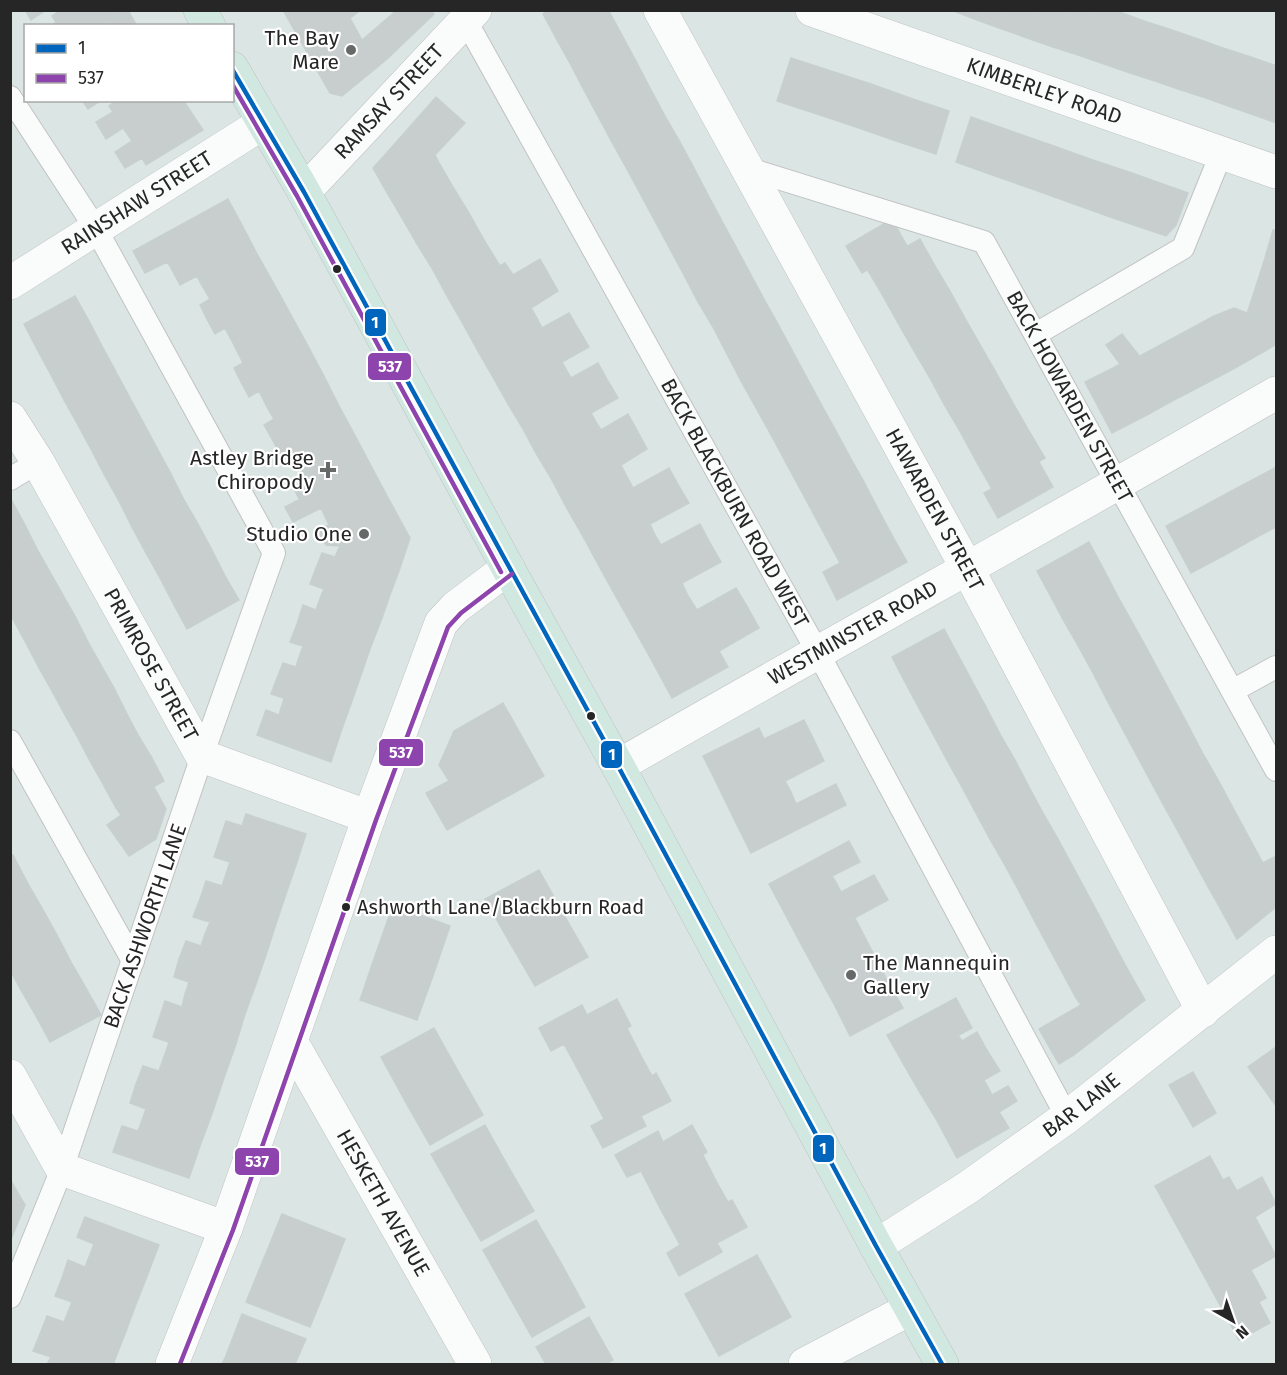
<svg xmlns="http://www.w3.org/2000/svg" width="1287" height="1375" font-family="'Fira Sans',sans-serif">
  <rect width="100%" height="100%" fill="#dbe6e4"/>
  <path fill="#c7cecd" stroke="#c7d0cf" stroke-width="1.5" d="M25,10h21l-15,10z
    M61,10h66l-24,16h-52l5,-4 -4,-6z
    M128,10l9,16h-34l24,-16z
    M283,10h78l-11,8 12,22 35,-30h35l2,4 -48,46 -44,36 -12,-3z
    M549,10h59l1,1 -52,29 -14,-26z
    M951,10h29l-3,10z
    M980,10h28l-6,19 -25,-9z
    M1008,10h29l-10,28 -25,-9z
    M1037,10h29l-13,37 -26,-9z
    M1066,10h28l-16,45 -25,-8z
    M1094,10h21l7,3 -18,51 -26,-9z
    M609,11l14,26 -52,28 -14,-25z
    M1122,13l25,9 -17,51 -26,-9z
    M1147,22l25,8 -17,51 -25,-8z
    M1172,30l26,9 -17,51 -26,-9z
    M623,37l14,26 -52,29 -14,-27z
    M1198,39l25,9 -17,50 -25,-8z
    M1223,48l25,8 -17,51 -25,-9z
    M1248,56l26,9 -17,51 -26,-9z
    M791,58l40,13 -14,43 -40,-13z
    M637,63l14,27 -52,28 -14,-26z
    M1274,65l2,1v57l-19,-7z
    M831,71l40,13 -15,43 -39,-13z
    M871,84l39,14 -14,43 -40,-14z
    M651,90l14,26 -52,28 -14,-26z
    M436,97l29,26 -30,32 -28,-25z
    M910,98l39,13 -13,43 -40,-13z
    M82,100h20l-14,9z
    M117,100h66l-55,35 -5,-7 -17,11 -10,-17 17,-10 -4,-6z
    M183,100l20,30 -57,35 -4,-7 -17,10 -10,-16 17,-11 -4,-6z
    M665,116l15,26 -52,29 -15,-27z
    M971,117l40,14 -16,45 -39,-14z
    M407,130l28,25 3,6 -52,30 -13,-23z
    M1011,131l40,14 -16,45 -40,-14z
    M680,142l14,26 -52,29 -14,-26z
    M1051,145l39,14 -16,45 -39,-14z
    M1090,159l39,13 -16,46 -39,-14z
    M438,161l15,26 -51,31 -16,-27z
    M694,168l14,27 -52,28 -14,-26z
    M1129,172l59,21 -12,32 -10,11 -53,-18z
    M453,187l16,26 -52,31 -15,-26z
    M708,195l14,26 -52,28 -14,-26z
    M228,199l15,28 -73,39 -3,-4 -22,11 -12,-22z
    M469,213l15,27 -51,30 -16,-26z
    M892,219l15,27 -45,27 -16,-27z
    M722,221l14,26 -52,28 -14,-26z
    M243,227l13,25 -56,30 -3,-6 -17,9 -10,-19z
    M1273,230l3,1v31l-11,-4z
    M920,239l15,27 -52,30 -16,-27z
    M484,240l16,26 -53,30 -14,-26z
    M736,247l14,26 -52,29 -14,-27z
    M256,252l18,32 -67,35 -7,-14 10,-6 -10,-17z
    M1265,258l11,4v31l-20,-7z
    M540,259l9,16 -86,49 -16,-28 58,-33 8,12z
    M935,266l16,27 -53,30 -15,-27z
    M750,273l14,26 -51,28 -15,-25z
    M549,275l9,16 -27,17 7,12 -59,33 -16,-29z
    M274,284l17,31 -57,30 -9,-17 -10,6 -8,-15z
    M1256,286l20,7v31l-29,-10z
    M951,293l15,27 -52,31 -16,-28z
    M75,296l14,25 -52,28 -13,-25z
    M764,299l15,27 -52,28 -14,-27z
    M1234,308l42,16v20l-11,7 -51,-35z
    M569,313l10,17 -85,49 -15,-26 59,-33 4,8z
    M291,315l17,31 -67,36 -7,-14 9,-5 -9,-18z
    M1214,316l51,35 -30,17 -43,-40z
    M966,320l16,28 -52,30 -16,-27z
    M89,321l13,25 -51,29 -14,-26z
    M779,326l14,26 -52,29 -14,-27z
    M1192,328l43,40 -32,17 -39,-42z
    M579,330l10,17 -27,15 5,9 -59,33 -14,-25z
    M1122,334l52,66 -27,15 -34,-47 7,-4 -14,-19z
    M1164,343l39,42 -29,15 -34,-44z
    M102,346l14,26 -52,28 -13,-25z
    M308,346l17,32 -57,31 -9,-18 -10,6 -8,-15z
    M982,348l16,28 -53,30 -15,-28z
    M793,352l14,26 -52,28 -14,-25z
    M598,363l10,18 -85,48 -15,-25 59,-33 4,7z
    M1113,368l34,47 -35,18 -27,-51z
    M116,372l14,26 -52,27 -14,-25z
    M998,376l15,27 -52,30 -16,-27z
    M325,378l13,26 -66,35 -8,-14 10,-6 -6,-10z
    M807,378l14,26 -51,29 -15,-27z
    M608,381l10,17 -27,15 5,9 -59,33 -14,-26z
    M130,398l13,24 -51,29 -14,-26z
    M1013,403l16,28 -53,30 -15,-28z
    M338,404l14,26 -57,31 -6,-12 -9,5 -8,-15z
    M821,404l15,27 -52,28 -14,-26z
    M628,414l10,18 -86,48 -15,-25 59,-33 5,8z
    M143,422l14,26 -52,28 -13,-25z
    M352,430l17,32 -70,37 -7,-15 12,-7 -9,-16z
    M836,431l14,26 -52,28 -14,-26z
    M1029,431l16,27 -53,31 -16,-28z
    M638,432l9,17 -26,16 4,8 -60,32 -13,-25z
    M157,448l14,26 -52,27 -14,-25z
    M850,457l14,25 -52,29 -14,-26z
    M369,462l17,32 -57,31 -8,-17 -28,14 -8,-15z
    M1039,462l14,25 -55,31 -14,-25z
    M1276,467v18l-7,-14z
    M669,468l11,20 -95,52 -20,-35 60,-32 8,15z
    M1269,471l7,14v42l-17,9 -24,-47z
    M171,474l13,26 -52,27 -13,-26z
    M864,482l14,27 -52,28 -14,-26z
    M680,488l9,15 -39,21 5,11 -56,31 -14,-26z
    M1235,489l24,47 -34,19 -25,-47z
    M386,494l24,44 -11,33 -61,-21 2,-4 -14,-1 -9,-14z
    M184,500l14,24 -52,29 -14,-26z
    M12,501l13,24 -15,8v-31z
    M1200,508l25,47 -34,18 -25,-47z
    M878,509l14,26 -52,28 -14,-26z
    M198,524l14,26 -52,28 -14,-25z
    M700,524l10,19 -95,52 -16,-29 56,-31 6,10z
    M25,525l12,24 -27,14v-30z
    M892,535l15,27 -70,38 -14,-28z
    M1089,542l14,26 -52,29 -14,-26z
    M710,543l11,19 -39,21 5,11 -55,31 -17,-30z
    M37,549l13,23 -40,22v-31z
    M212,550l13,26 -52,27 -13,-25z
    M338,550l61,21 -9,24 -74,-27 6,-15 13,4z
    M316,568l74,27 -8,23 -61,-22 3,-7 -14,-5z
    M1103,568l14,27 -52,28 -14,-26z
    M50,572l13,23 -49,26 -4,-7v-20z
    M225,576l14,24 -52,29 -14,-26z
    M736,588l12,20 -96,53 -20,-36 55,-31 10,16z
    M63,595l13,23 -49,27 -13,-24z
    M1117,595l14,25 -51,29 -15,-26z
    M321,596l61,22 -12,31 -73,-25 6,-19 13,5z
    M748,608l11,20 -40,23 9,16 -56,31 -20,-37z
    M76,618l12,24 -49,26 -12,-23z
    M1131,620l15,27 -52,28 -14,-26z
    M297,624l73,25 -11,32 -61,-21 5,-14 -13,-4z
    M944,629l14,26 -52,29 -14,-27z
    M88,642l13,23 -49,26 -13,-23z
    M1146,647l14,26 -52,29 -14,-27z
    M958,655l14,26 -52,29 -14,-26z
    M298,660l61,21 -8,23 -74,-26 6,-15 13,4z
    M101,665l13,23 -49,27 -13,-24z
    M1160,673l14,26 -52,29 -14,-26z
    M277,678l74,26 -8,22 -61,-21 2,-7 -13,-4z
    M972,681l14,26 -52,29 -14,-26z
    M114,688l12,24 -48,26 -13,-23z
    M1174,699l14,26 -52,29 -14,-26z
    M503,703l41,73 -97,54 -21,-37 23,-12 -10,-16 15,-34z
    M282,705l61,21 -12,36 -74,-27 9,-25 13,5z
    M986,707l14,27 -52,28 -14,-26z
    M126,712l12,23 -48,26 -12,-23z
    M804,720l10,20 -95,48 -16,-32 56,-28 5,11z
    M1188,725l14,27 -52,28 -14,-26z
    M1000,734l15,26 -52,29 -15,-27z
    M138,735l14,23 -49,26 -13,-23z
    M814,740l10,21 -39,20 6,11 -56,29 -16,-33z
    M1202,752l15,26 -53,28 -14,-26z
    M152,758l12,23 -48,27 -13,-24z
    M1015,760l14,27 -52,28 -14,-26z
    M1217,778l14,26 -52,29 -15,-27z
    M836,784l10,21 -95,48 -16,-32 56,-29 5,12z
    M154,787l12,22 -10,30 -27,17 -22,-31 14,-10 -5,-7z
    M1029,787l14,26 -52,28 -14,-26z
    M1231,804l14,26 -52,29 -14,-26z
    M1043,813l15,26 -52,28 -15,-26z
    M246,814l60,20 -10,31 -76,-26 6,-18 16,5z
    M1245,830l14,26 -52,29 -14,-26z
    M220,839l76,26 -10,29 -60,-20 4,-12 -16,-5z
    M1058,839l14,26 -52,28 -14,-26z
    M849,841l11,21 -28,14 5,8 -53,28 -15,-28z
    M13,855l14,27 -17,9v-35z
    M1259,856l4,7 13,-7v21l-56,31 -13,-23z
    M1072,865l14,26 -52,29 -14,-27z
    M539,870l24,43 -53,30 -25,-44z
    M226,874l60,20 -10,30 -76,-25 6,-18 16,5z
    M874,875l14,25 -86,46 -18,-34 53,-28 4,8z
    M1276,877v30l-39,32 -17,-31z
    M27,882l15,26 -32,18v-35z
    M1086,891l14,26 -52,29 -14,-26z
    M200,899l76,25 -10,31 -61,-21 5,-12 -17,-5z
    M393,905l57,21 -16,47 -58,-20z
    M42,908l15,27 -47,26v-35z
    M563,913l25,44 -53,29 -25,-43z
    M1100,917l14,27 -52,28 -14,-26z
    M855,918l15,29 -52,28 -16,-29z
    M205,934l61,21 -10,29 -77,-25 7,-18 15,5z
    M57,935l14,27 -50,28 -11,-20v-9z
    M1114,944l14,26 -52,28 -14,-26z
    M870,947l15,29 -51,28 -16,-29z
    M376,953l58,20 -17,47 -57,-20z
    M179,959l77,25 -11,30 -60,-20 4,-12 -15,-5z
    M71,962l15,26 -50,28 -15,-26z
    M1128,970l17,30 -71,55 -15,9 -20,-35 42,-24 -5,-7z
    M885,976l18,32 -53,28 -16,-32z
    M86,988l15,27 -51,27 -14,-26z
    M185,994l60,20 -9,30 -77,-25 6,-18 17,6z
    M956,998l16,30 -68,37 -17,-30z
    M617,999l14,27 -4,2 12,24 -55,29 -20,-37 -13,7 -12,-23 43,-23 5,10z
    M159,1019l77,25 -11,31 -60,-21 4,-12 -16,-5z
    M434,1028l24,43 -53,30 -24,-44z
    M977,1032l11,20 -69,39 -15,-26 54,-30 4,6z
    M1276,1047v59l-28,-39z
    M639,1052l13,24 4,-3 15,28 -30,15 5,10 -43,22 -12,-22 13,-7 -20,-38z
    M988,1052l12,19 -16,9 5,9 -53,30 -17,-28z
    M165,1054l60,21 -12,36 -77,-27 7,-18 16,5z
    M458,1071l25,44 -53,30 -25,-44z
    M1193,1072l23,41 -23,14 -24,-42z
    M136,1084l77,27 -13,35 -60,-20 6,-17 -16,-6z
    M1008,1086l9,15 -18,11 10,16 -52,30 -21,-39 53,-30 3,6z
    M485,1125l24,43 -53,30 -25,-44z
    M692,1125l15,27 -4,3 12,24 -55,29 -19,-37 -14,6 -12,-22 43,-24 5,11z
    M122,1126l16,5 2,-5 60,20 -11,32 -76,-26z
    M1210,1156l13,24 6,-3 8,14 25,-14 14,27 -21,13 21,39 -25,14 15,28 -7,4 11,21 -31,17 -84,-154z
    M509,1168l25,43 -53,30 -25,-43z
    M10,1179l15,26 -15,8z
    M715,1179l13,23 4,-2 15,27 -30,16 5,9 -43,24 -12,-23 13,-8 -20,-37z
    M25,1205l-15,37v-29z
    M282,1214l63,25 -17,44 -64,-25z
    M85,1217l74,28 -13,34 -57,-22 5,-13 -17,-7z
    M536,1220l25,43 -54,30 -24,-43z
    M757,1255l34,62 -72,39 -34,-62z
    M89,1257l57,22 -11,28 -73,-29 6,-18 17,7z
    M264,1258l64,25 -18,44 -64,-25z
    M561,1263l24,44 -53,30 -25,-44z
    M62,1278l73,29 -10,27 -57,-22 4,-10 -17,-6z
    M68,1312l57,22 -11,28 -74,-28 7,-18 17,6z
    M242,1314l64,25 -11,25h-53l-17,-6z
    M589,1317l24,43 -7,4h-60l-10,-17z
    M40,1334l74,28 -1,2h-66l4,-7 -18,-6z
    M225,1358l17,6h-20z"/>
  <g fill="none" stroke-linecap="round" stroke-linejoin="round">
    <g stroke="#c1c3c2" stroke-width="24">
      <g id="lane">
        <path id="s1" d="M466,21l351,630 250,466"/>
        <path d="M10,97l86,132 178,324 -72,203 -140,413 -52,128"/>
        <path id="s2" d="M746,168l238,74 292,528"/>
        <path d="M1036,334l147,-86 38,-94"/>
        <path d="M10,479l28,-17"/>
        <path d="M1234,690l42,-23"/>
        <path d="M10,741l123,220"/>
      </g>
    </g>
    <g stroke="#c1c3c2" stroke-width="34">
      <g id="street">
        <path id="s3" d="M660,10l307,558 236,443"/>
        <path id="s4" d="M812,10l464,162"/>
        <path id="s5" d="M304,192l171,-182"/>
        <path id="s6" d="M10,283l253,-160"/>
        <path id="s7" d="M10,418l28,44 164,294 167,61"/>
        <path id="s8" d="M618,766c219,-126 440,-247 658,-373"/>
        <path id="s9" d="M292,1043l183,321"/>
        <path d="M10,1076l52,93 164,59"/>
        <path id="s10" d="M876,1246l91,-58 100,-71 209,-165"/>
        <path d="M172,1364l54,-136 143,-411 72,-194 15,-16 52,-39"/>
        <path d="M805,1364l105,-55"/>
      </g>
    </g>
    <g stroke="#bfc3c2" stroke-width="34">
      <path id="highway" d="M200,10l9,16
        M232,68l72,124 204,376 110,198 258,480 66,118"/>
    </g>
    <use href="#lane" stroke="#fafbfb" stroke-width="22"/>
    <use href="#street" stroke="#fafbfb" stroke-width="33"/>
    <use href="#highway" stroke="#d1e8e1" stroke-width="33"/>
    <g stroke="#fff" stroke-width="9">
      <path id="bus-1" d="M232,69l72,123 314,574 258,480 66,118"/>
    </g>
    <g stroke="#fff" stroke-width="9">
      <path id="bus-2" d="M232,84l65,112 204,376
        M180,1364l53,-134 143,-410 72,-193 13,-14 51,-39"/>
    </g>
    <use href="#bus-1" stroke="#0065bd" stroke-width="4.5"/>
    <use href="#bus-2" stroke="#8e44ad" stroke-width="4.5"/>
  </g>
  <g fill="#656968" stroke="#fff" stroke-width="2">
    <circle cx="351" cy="50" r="6"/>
    <path d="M325 461h6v6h6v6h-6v6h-6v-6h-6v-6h6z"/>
    <circle cx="364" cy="534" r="6"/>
    <circle cx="851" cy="975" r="6"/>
  </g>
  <g fill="#262626" stroke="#fff" stroke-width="2">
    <circle cx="337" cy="269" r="5"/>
    <circle cx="591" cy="716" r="5"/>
    <circle cx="346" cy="907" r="5"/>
  </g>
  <g text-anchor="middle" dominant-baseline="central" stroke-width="4.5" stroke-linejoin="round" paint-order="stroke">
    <g font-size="20" fill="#262626" stroke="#fff" text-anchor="start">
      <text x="357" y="907">Ashworth Lane/Blackburn Road</text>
    </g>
    <g font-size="21" fill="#262626" stroke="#fff" text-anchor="end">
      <text x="339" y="38">The Bay<tspan x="339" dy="24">Mare</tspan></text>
      <text x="314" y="458">Astley Bridge<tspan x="314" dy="24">Chiropody</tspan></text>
      <text x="352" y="534">Studio One</text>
      <text x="863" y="963" text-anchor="start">The Mannequin<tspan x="863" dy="24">Gallery</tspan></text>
    </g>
    <g font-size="21" fill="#262626" stroke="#fff">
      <text stroke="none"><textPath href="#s4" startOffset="246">KIMBERLEY ROAD</textPath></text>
      <text stroke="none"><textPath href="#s5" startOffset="124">RAMSAY STREET</textPath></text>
      <text stroke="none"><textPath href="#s6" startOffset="150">RAINSHAW STREET</textPath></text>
      <text stroke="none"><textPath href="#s2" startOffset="426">BACK HOWARDEN STREET</textPath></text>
      <text stroke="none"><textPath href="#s1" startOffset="552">BACK BLACKBURN ROAD WEST</textPath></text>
      <text stroke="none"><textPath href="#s3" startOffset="570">HAWARDEN STREET</textPath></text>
      <text stroke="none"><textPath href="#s8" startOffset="270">WESTMINSTER ROAD</textPath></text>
      <text stroke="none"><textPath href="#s7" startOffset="284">PRIMROSE STREET</textPath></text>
      <text transform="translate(145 926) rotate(-71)">BACK ASHWORTH LANE</text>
      <text stroke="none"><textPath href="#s10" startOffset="249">BAR LANE</textPath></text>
      <text stroke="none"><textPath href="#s9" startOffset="184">HESKETH AVENUE</textPath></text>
    </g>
  </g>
  <g stroke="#fff" stroke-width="2">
    <rect x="364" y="308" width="23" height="29" rx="6" fill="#0065bd"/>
    <rect x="367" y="352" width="45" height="29" rx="6" fill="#8e44ad"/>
    <rect x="378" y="738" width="46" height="29" rx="6" fill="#8e44ad"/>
    <rect x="600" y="740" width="23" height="29" rx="6" fill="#0065bd"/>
    <rect x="812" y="1134" width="23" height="29" rx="6" fill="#0065bd"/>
    <rect x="234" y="1147" width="46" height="29" rx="6" fill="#8e44ad"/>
  </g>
  <g font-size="16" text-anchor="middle" font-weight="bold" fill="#fff">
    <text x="375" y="328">1</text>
    <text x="390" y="372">537</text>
    <text x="401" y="758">537</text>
    <text x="612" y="760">1</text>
    <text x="823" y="1154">1</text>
    <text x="257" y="1167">537</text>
  </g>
  <rect width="1287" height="1375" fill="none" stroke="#262626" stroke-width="24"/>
  <rect x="24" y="24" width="210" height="78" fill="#ffffff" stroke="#a8a8a8" stroke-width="1.5"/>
  <rect x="36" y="44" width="30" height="9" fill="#0065bd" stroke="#a8a8a8" stroke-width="1.5"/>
  <text x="78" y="54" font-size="18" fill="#262626">1</text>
  <rect x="36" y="74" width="30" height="9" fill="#8e44ad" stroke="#a8a8a8" stroke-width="1.5"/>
  <text x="78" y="84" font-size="18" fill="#262626">537</text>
  <g transform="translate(1233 1321) rotate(140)" stroke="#ffffff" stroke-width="4.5" paint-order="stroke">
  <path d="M0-4.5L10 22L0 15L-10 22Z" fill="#262626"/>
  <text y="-9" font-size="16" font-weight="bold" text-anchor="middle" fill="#262626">N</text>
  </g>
</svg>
